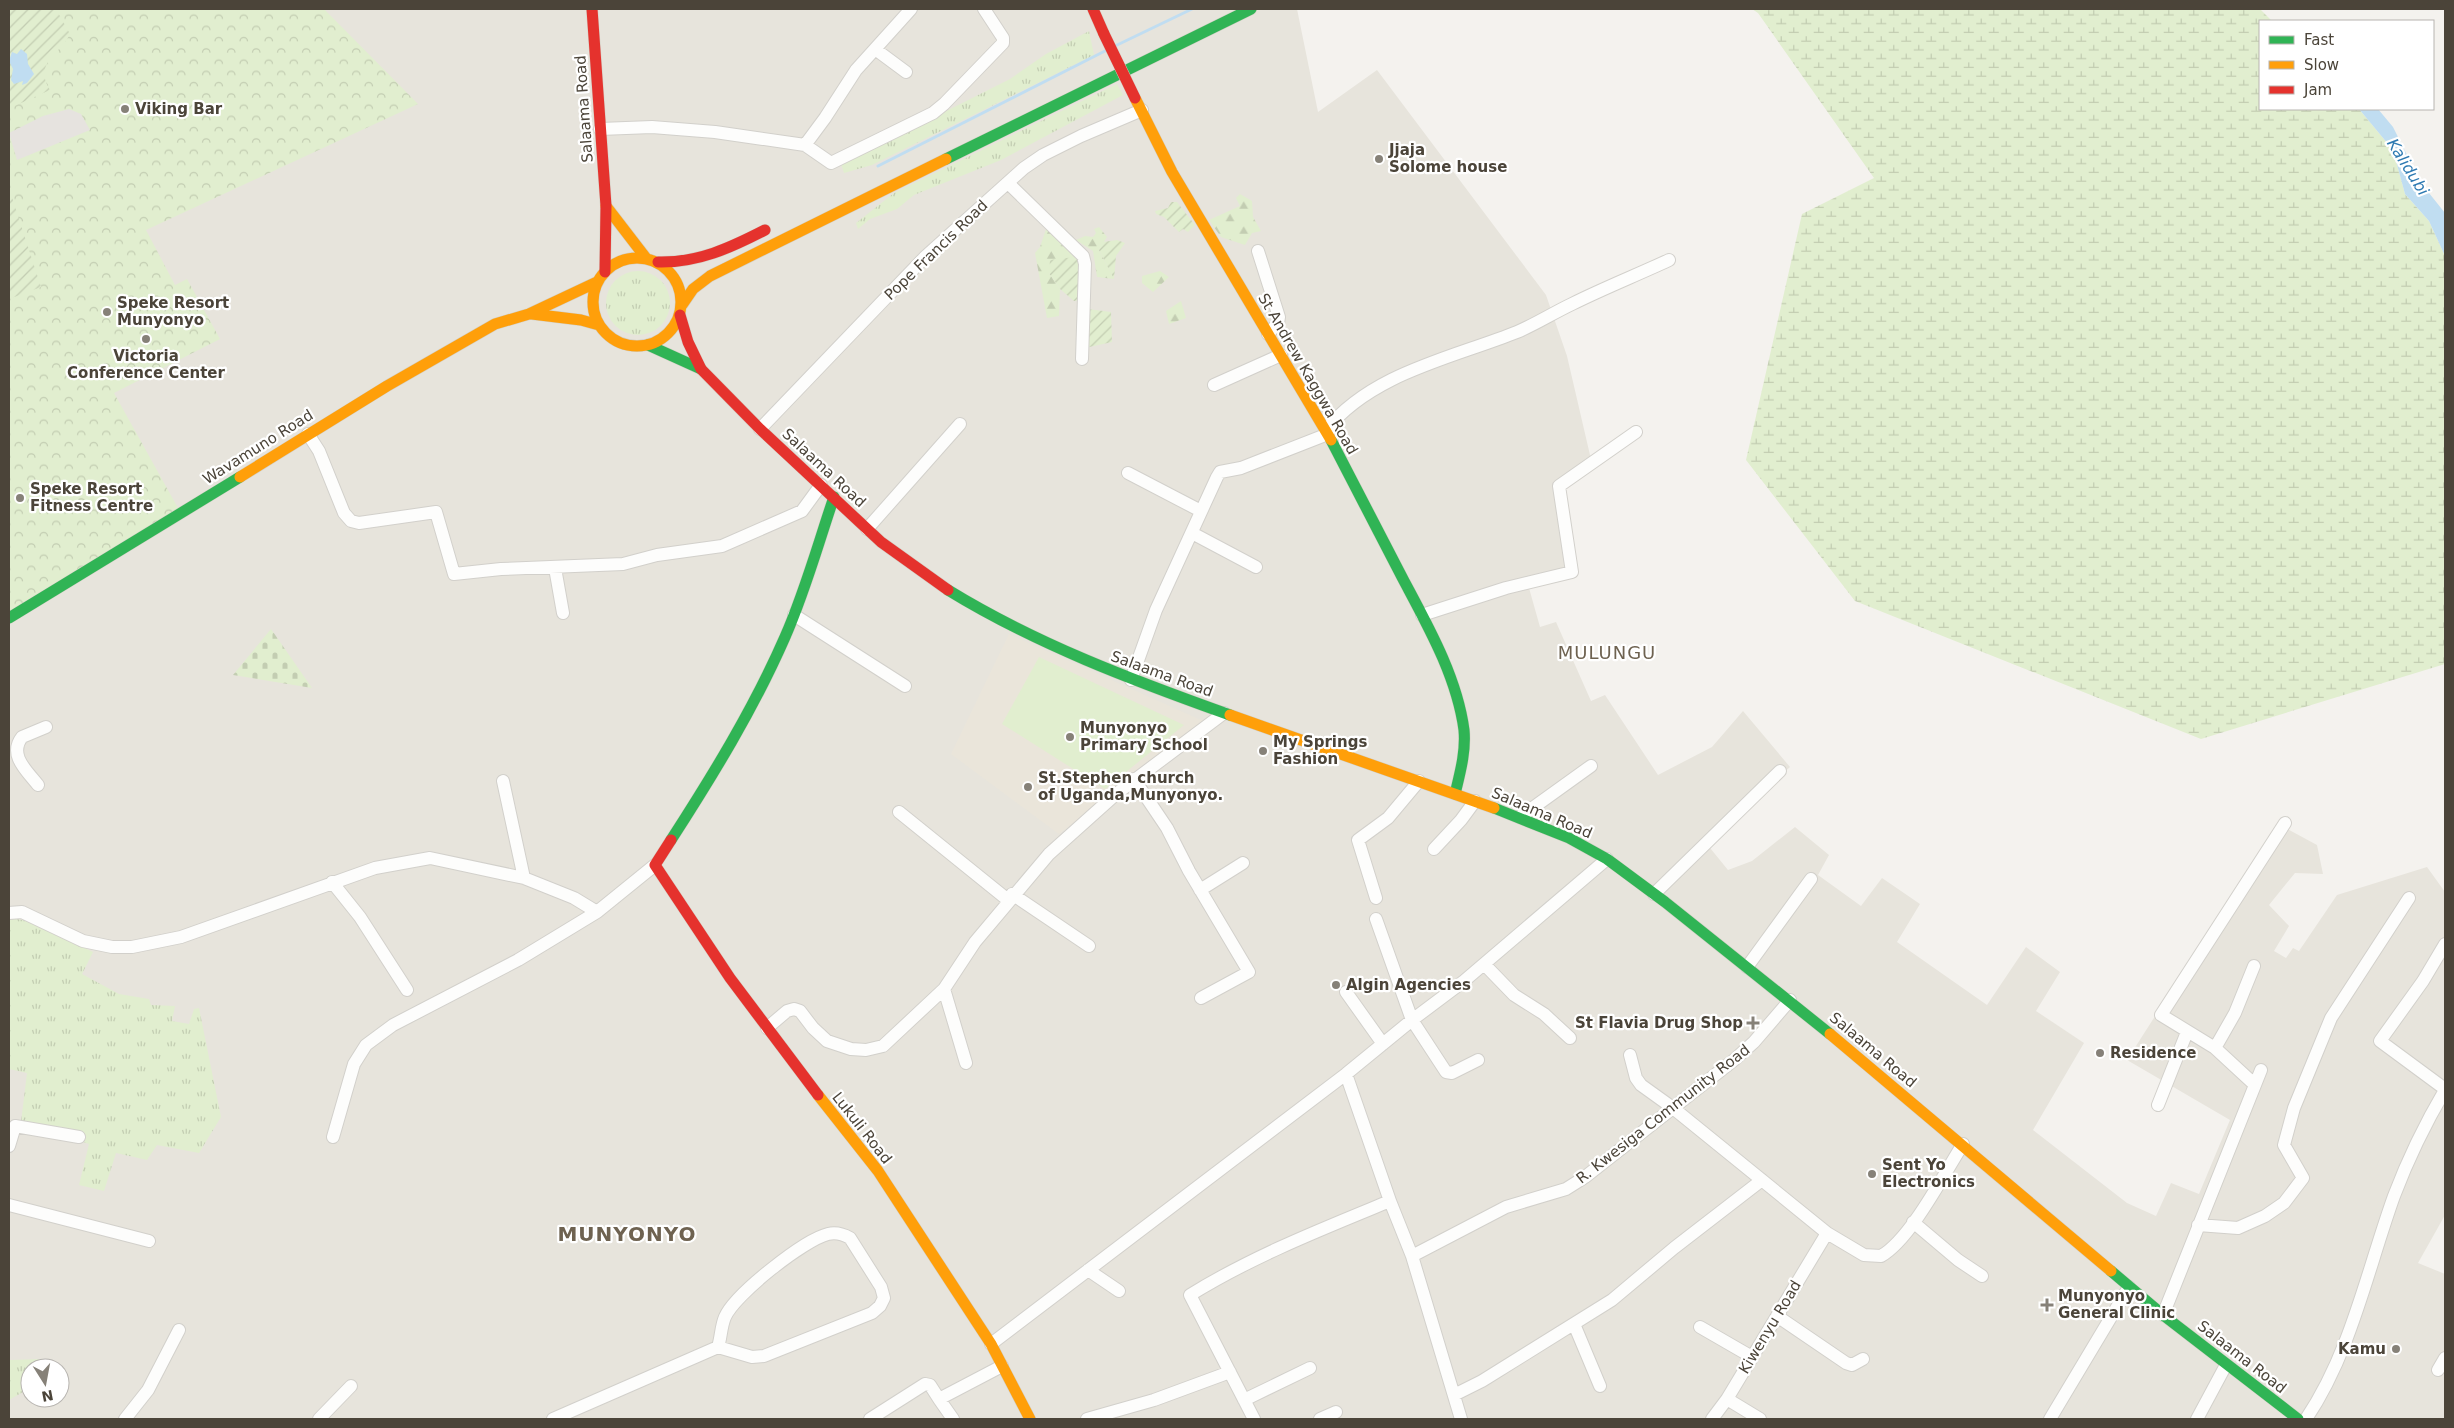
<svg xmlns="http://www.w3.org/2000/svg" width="2454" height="1428" font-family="'DejaVu Sans',sans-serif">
  <defs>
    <pattern id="grass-tufts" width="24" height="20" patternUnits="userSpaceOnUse" patternTransform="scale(1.25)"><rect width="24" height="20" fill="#e1eecf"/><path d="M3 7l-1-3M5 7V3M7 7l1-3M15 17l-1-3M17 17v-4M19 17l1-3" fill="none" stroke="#c3cdb2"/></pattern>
    <pattern id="forest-firs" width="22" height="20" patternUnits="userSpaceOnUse" patternTransform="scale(1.25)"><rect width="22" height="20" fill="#e1eecf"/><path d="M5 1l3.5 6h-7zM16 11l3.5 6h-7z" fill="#c3cdb2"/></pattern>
    <pattern id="wetland-marsh" width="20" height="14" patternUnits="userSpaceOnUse" patternTransform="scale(1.25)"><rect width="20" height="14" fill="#e1eecf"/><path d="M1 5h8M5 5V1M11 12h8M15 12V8" fill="none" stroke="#c3cdb2"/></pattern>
    <pattern id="cemetery-stones" width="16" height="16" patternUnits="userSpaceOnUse" patternTransform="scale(1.25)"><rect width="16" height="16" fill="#e1eecf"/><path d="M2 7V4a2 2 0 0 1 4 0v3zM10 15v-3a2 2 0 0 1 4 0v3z" fill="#c3cdb2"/></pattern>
    <pattern id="park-crowns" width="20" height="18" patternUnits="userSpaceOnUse" patternTransform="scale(1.25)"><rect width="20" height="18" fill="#e1eecf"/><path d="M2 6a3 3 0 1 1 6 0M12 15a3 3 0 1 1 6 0" fill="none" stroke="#c3cdb2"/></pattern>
    <pattern id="garden-furrows" width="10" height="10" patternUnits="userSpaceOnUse" patternTransform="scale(1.25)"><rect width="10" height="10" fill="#e1eecf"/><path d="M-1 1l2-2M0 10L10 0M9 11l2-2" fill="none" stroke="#c3cdb2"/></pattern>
  </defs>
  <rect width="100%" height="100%" fill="#f4f2ee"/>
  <path fill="#e7e4dc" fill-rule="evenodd" d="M9,9h1288l21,103 59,-42 169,225 21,61 26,112 -33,19 16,90 -47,11 11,39 16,-5 35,79 14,-6 53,80 54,-28 31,-36 47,56 -84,76 22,27 24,-9 43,-34 34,28 -11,20 43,31 21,-28 38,26 -23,38 90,63 39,-58 34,25 -24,39 48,32 -51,87 94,73 29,13 15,-33 28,11 31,-74 -103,-60 151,-236 39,21 6,29 -28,-1 -26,32 20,21 -15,25 12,7 7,-10 6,3 38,-56 90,-28 18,25v323l-27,48 27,11v145h-2436zM30,1368h30v30h-30z"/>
  <path fill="#eae5da" d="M1009,634l194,87 -144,113 -108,-80z"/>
  <path fill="url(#grass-tufts)" d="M1089,31l5,24 -222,110 -28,8 -3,-9 169,-85 36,-25z
    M1117,84l6,11 -122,65 -87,35 -17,14 -27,10 -12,10 -2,-6 38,-30z
    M606 303a32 32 0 1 1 64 0a32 32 0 1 1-64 0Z
    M13,918l18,4 62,30 -11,22 37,20 30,5 2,6 24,1 -3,15 17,3 5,-15 5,-1 22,109 -22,36 -42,-8 -10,15 -31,-7 -12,38 -25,-6 10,-41 -68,-22 6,-49 -18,-4v-149z
    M43,1359l2,9h-15v20l-21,12v-40z"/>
  <path fill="url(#forest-firs)" d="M1240,194l12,7 1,16 8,14 -9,2 -7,12 -24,-8 -12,-17 31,-14 -4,-8z
    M1099,227l8,10 -8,13 15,29 -17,-2 -4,-26 -17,-11 9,-4 8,1 3,-4 -2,-4z
    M1046,229l37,27 -34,17 11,16 -1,27 -12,2 -12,-65 5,-6z
    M1160,271l9,6 -16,15 -11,-9v-7z
    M1181,301l5,17 -17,6 -3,-13z"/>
  <path fill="url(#wetland-marsh)" d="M1752,9h508l12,12h-12v88h99l34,41 12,44 24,27 16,35v408l-244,75 -346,-138 -109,-141 56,-246 72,-36 -116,-165z"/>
  <path fill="url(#cemetery-stones)" d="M271,629l41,59 -79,-13z"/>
  <path fill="url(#park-crowns)" d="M9,9h315l94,95 -272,126 29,55 12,-6 33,60 -106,54 64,115 -169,103z"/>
  <path fill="url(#garden-furrows)" d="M9,9h47l14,25c-11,22 -37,29 -20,56l-38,17 -3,-2z
    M9,188l32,99 -32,12z
    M1171,202h6l18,23 -7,7 -5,-3 -4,3 -15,-15 -8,-3 -1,-3 13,-3z
    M1117,240l8,3 -9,13 -2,23 -15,-29 4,-8z
    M1083,256v44l-9,1 -14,-12 -11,-16 1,-13z
    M1088,309l23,3 1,30 -27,6z"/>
  <path fill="#e1eecf" d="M1039,657l145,68 -79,64 -103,-65z"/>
  <path fill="#e6e3df" d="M69,109l12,5 9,16 -73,30 -8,-27 34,-17z"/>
  <path fill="#c0ddf1" d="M21,49l6,5 1,10 6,10 -7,9 -5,2 1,-4 -9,3 -3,-4 2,-11 -4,-8 3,-9 5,2z
    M2359,109h19l15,18 28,56 24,30v43l-16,-35 -24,-27 -12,-44z"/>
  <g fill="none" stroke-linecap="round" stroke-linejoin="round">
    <path stroke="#c0ddf1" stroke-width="3" d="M1115,46l77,-37
      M878,166l227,-115"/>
    <g stroke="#d2d0cb" stroke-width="14">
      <path id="street" d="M875,49l31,23
        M600,129l52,-2 63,5 90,13 26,18 102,-50 11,-9 59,-61v-5l-19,-29
        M805,145l20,-27 31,-48 55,-61
        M1008,183l75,73 2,8 -3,95
        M1258,251l21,66 -1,6 -10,11
        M1214,385l67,-30
        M760,429l165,-172 99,-89 19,-13 38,-19 61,-26
        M1326,430c46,-57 126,-72 191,-98 19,-8 36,-19 55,-28 32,-16 65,-29 97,-44
        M308,434l11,17 25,62 7,8 8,2 77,-11 18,62 47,-5 122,-5 34,-9 65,-9 80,-35 19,-26
        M1128,473l73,38
        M867,529l93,-105
        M1192,533l64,34
        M555,568l8,45
        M794,615l111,71
        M1422,615l84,-27 66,-16 -13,-86 77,-54
        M1131,680l25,-70 61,-133 3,-5 21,-4 87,-34
        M1134,779l33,49 22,43 60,101 -48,26
        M503,781l21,97
        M38,785c-11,-14 -30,-30 -16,-48l24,-10
        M899,812l109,88
        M1520,817l71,-51
        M1434,849l27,-29 14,-19
        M332,882l28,35 47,73
        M1200,890l43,-27
        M1012,894l77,52
        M1654,894l126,-123
        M1376,898l-18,-58 30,-22 31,-37
        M9,913l13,-1 61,29 29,6h20l49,-10 194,-69 55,-10 94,20 50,20 23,14
        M1376,919l36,101 34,52 6,1 26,-13
        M2445,944l-22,37 -43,60 65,48
        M1484,964l30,31 30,19 26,24
        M1747,967l64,-88
        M944,989l22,74
        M1346,992l37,52
        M767,1028l20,-17 7,-2 6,2 13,17 14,13 24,8 15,1 17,-4 61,-57 31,-47 74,-88 67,-60 108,-81
        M2215,1048l20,-35 19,-47
        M1630,1055l6,23 5,7 32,23 154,125 37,22 17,1c29,-16 63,-82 82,-112
        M1346,1074l44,127 22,55 49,163
        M2254,1084l-39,-36 -54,-33 124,-192
        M2158,1105l29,-73
        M333,1137l21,-73 12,-19 27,-20 125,-65 79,-48 58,-47
        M9,1146l6,-20 64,11
        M9,1205l140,36
        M1913,1222l45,38 24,16
        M2198,1225l40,3 27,-12 19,-13 19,-25 -19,-33 10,-37 37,-90 78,-120
        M1412,1256l94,-49 60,-18 19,-12 149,-117 20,-18 36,-42
        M1088,1270l31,21
        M2163,1315l98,-245
        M1777,1316l69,47 6,2 11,-6
        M1574,1324l26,62
        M1700,1327l52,30
        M991,1344l355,-270 66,-54 52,-39 143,-122
        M2438,1370l7,-12
        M1454,1395l28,-14 130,-81 62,-52 88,-68
        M939,1399l14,20
        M1727,1399l33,20
        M1244,1400l66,-32
        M125,1419l23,-29 31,-60
        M319,1419l32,-33
        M553,1419l165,-72 34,10 12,-1 108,-43 8,-7 4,-8 -3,-11 -31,-49c-7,-4 -14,-6 -22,-4 -24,6 -93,60 -103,83 -4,9 -4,21 -7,30
        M870,1419l55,-35 5,1 9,14 63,-33
        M1087,1419l67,-19 76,-28
        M1254,1419l-64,-124c63,-39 132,-66 200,-94
        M1320,1419l16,-7
        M1712,1419l15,-20 100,-166
        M2050,1419l79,-132
        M2197,1419l29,-54
        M2306,1419c45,-67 61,-148 88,-223 14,-37 31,-72 51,-106"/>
    </g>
    <g stroke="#d3cfc5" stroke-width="12">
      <path id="fast" d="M946,159l305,-150
        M648,345l53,24
        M1331,440c24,46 48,92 72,139 25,47 54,98 61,151 2,22 -4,43 -9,64
        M948,590c88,54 184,90 282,125
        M9,618l231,-141
        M1494,808l75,30 38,21 58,43 165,132
        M671,840c42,-65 83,-132 114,-203 20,-45 33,-93 49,-140
        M2111,1271l52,44 135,104"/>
    </g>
    <g stroke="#d3cfc5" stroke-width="12">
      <path id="slow" d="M1135,98l37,74 159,268
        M606,206l40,52
        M593 302a44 44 0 1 1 88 0a44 44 0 1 1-88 0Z
        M682,305l11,-16 17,-13 236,-117
        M532,314l49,6 18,5
        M240,477l147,-91 108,-62 34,-10 68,-32
        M1230,715l264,93
        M1830,1034l281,237
        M818,1095l60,76 113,173 39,75"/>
    </g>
    <g stroke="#d3cfc5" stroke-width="12">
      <path id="jam" d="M592,9l14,197 -1,66
        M1093,9l11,25
        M658,262c40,1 72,-14 107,-32
        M680,315l8,27 13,27 59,60 121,113 67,48
        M671,840l-16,25 75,113 88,117"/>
    </g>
    <use href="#street" stroke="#fdfdfc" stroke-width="12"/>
    <use href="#fast" stroke="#30b455" stroke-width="11"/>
    <use href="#slow" stroke="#ff9f0a" stroke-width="11"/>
    <use href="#jam" stroke="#e5322d" stroke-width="11"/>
    <g stroke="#d3cfc5" stroke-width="12" stroke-linecap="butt">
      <path id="jam-bridge" d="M1104,34l31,64"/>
    </g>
    <use href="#jam-bridge" stroke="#e5322d" stroke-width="11"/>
  </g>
  <g fill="#868178" stroke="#fff" stroke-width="2">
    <circle cx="125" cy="109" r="5"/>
    <circle cx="1379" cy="159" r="5"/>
    <circle cx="107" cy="312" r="5"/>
    <circle cx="146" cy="339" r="5"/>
    <circle cx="20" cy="498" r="5"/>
    <circle cx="1070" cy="737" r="5"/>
    <circle cx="1263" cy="751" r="5"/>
    <circle cx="1028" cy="787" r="5"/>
    <circle cx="1336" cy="985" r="5"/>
    <path d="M1750.5 1015.5h5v5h5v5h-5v5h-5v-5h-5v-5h5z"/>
    <circle cx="2100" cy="1053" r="5"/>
    <circle cx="1872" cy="1174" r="5"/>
    <path d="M2044.5 1297.5h5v5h5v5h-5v5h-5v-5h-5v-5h5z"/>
    <circle cx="2396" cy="1349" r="5"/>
  </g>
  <g text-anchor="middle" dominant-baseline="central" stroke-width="4.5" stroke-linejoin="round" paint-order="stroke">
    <g font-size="15" font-weight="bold" fill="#4b4439" stroke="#fff" text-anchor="start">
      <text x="135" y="109">Viking Bar</text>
      <text x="1389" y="150">Jjaja<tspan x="1389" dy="17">Solome house</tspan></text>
      <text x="117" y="303">Speke Resort<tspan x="117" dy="17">Munyonyo</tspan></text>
      <text x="146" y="356" text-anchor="middle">Victoria<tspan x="146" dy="17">Conference Center</tspan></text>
      <text x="30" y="489">Speke Resort<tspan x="30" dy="17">Fitness Centre</tspan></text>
      <text x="1080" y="728">Munyonyo<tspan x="1080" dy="17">Primary School</tspan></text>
      <text x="1273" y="742">My Springs<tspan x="1273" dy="17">Fashion</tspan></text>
      <text x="1038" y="778">St.Stephen church<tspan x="1038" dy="17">of Uganda,Munyonyo.</tspan></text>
      <text x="1346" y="985">Algin Agencies</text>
      <text x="1743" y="1023" text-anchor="end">St Flavia Drug Shop</text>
      <text x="2110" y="1053">Residence</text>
      <text x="1882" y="1165">Sent Yo<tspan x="1882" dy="17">Electronics</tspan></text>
      <text x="2058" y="1296">Munyonyo<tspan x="2058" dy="17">General Clinic</tspan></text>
      <text x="2386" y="1349" text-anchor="end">Kamu</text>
    </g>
    <g font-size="15" fill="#4b4439" stroke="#fff">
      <text transform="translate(584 109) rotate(-94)">Salaama Road</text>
      <text transform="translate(936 250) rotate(-44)">Pope Francis Road</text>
      <text transform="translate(1308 374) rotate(60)">St Andrew Kaggwa Road</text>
      <text transform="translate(258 447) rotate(-32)">Wavamuno Road</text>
      <text transform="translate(824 468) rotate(43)">Salaama Road</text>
      <text transform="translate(1162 674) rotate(20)">Salaama Road</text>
      <text transform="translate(1542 813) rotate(23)">Salaama Road</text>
      <text transform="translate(1873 1050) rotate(40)">Salaama Road</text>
      <text transform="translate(1663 1114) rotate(-38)">R. Kwesiga Community Road</text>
      <text transform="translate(862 1128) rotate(52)">Lukuli Road</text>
      <text transform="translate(1770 1327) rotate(-59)">Kiwenyu Road</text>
      <text transform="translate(2242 1357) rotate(38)">Salaama Road</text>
    </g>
    <g font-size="16" font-style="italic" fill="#2e7ab2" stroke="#fff">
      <text transform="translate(2408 167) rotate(58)">Kalidubi</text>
    </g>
    <g font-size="18" letter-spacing="1" fill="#6e6250" stroke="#fff">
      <text x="1607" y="652">MULUNGU</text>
    </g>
    <g font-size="20" font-weight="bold" letter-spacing="1" fill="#6e6250" stroke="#fff">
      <text x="627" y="1234">MUNYONYO</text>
    </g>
  </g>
  <rect width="2454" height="1428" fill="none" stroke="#4b4439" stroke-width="20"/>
  <rect x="2259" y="20" width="175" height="90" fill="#ffffff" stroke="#b7b4b0"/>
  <rect x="2269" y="36" width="25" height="8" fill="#30b455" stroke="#b7b4b0"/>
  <text x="2304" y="45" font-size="15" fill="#4b4439">Fast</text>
  <rect x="2269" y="61" width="25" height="8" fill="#ff9f0a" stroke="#b7b4b0"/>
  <text x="2304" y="70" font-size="15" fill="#4b4439">Slow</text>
  <rect x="2269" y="86" width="25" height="8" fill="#e5322d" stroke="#b7b4b0"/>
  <text x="2304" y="95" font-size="15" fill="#4b4439">Jam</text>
  <g transform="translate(45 1383) rotate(169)"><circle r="24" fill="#ffffff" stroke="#b7b4b0"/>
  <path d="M0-4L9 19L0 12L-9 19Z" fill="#868178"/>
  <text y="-8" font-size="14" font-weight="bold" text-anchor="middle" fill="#4b4439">N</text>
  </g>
</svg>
